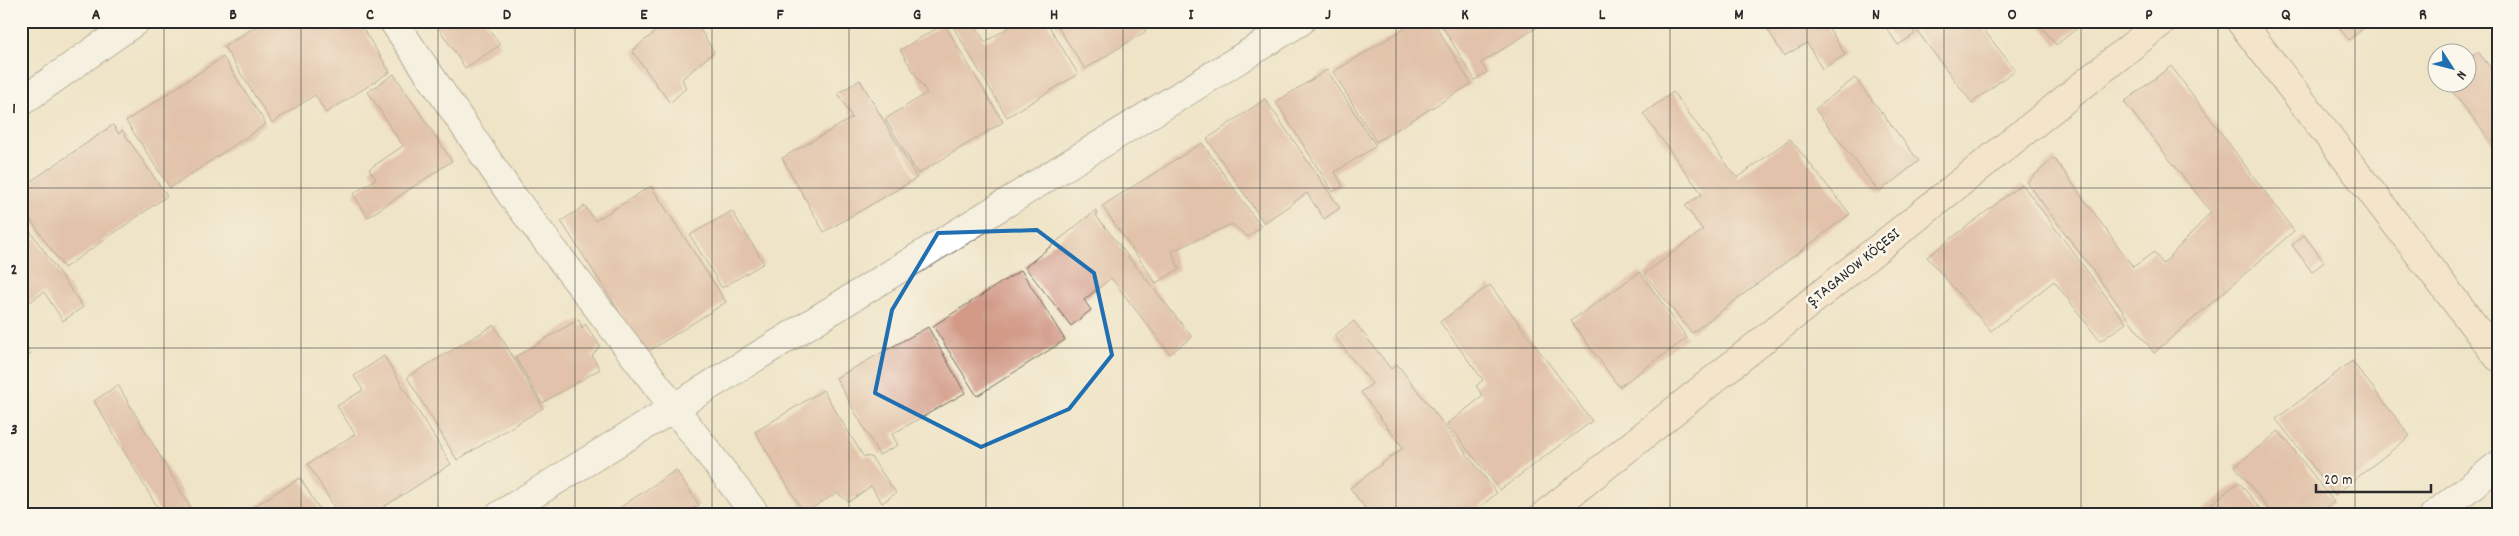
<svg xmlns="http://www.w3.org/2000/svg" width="2519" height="536" font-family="Dekko,sans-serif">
  <rect width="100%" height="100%" fill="#fbf7ec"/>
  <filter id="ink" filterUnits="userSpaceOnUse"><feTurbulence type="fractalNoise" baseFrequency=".02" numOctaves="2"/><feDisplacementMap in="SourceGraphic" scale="10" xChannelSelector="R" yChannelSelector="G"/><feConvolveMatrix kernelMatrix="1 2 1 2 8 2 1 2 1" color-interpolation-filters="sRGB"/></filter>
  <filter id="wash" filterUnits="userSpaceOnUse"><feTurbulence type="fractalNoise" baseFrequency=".0096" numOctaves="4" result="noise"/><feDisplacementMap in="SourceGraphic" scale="20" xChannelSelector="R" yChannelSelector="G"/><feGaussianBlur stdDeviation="1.12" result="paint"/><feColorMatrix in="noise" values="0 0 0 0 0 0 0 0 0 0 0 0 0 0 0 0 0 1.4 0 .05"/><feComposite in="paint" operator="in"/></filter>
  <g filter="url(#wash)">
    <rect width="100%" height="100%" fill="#efe4c6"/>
    <g id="blocks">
      <path fill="#d29a87" d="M264,21h94l32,51 -64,41 -11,-18 -43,28 -48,-76z
        M434,21h50l16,24 -35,23z
        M668,21h27l19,31 -32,27 4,9 -16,15 -38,-52z
        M972,21l13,21 34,-21h27l32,53 -71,43 -57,-95z
        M1054,21h86l6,10 -61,38z
        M1417,21h16l38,63 -95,58 -43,-70z
        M1439,21h108l-66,42 6,9 -12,8z
        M1783,21h42l20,34 -23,14 -15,-26 -23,13 -16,-26z
        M1874,21h37l2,2 -3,3 5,8 -17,11 -15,-22 -5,4z
        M1922,21h55l38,49 -43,33 -58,-76z
        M2037,21h49l-30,24z
        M2334,21h38l-23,19z
        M944,24l59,98 -85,52 -33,-55 42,-26 -27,-43z
        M2478,52l20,25v73l-53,-68h21v-21z
        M223,57l43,67 -96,64 -44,-67z
        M2171,66l123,165 -140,122 -127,-171 27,-24 79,109 21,-15 9,12 48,-52 -87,-110z
        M1327,70l49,76 -41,26 8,14 -10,6 -57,-90z
        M394,74l58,87 -84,56 -15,-23 23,-15 -7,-10 34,-23 -35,-54z
        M1855,78l64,83 -40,31 -64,-83z
        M860,80l57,98 -93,54 -42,-74 70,-40 -14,-25z
        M1673,92l64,86 53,-39 60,75 -158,119 -48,-59 59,-44 -18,-24 17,-12 -59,-80z
        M1265,99l75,109 -16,11 -17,-26 -43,30 -57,-84z
        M113,125l6,9 3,-4 45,66 -103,72 -43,-62v-18z
        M1202,143l59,84 -13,10 -16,-13 -60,27 7,18 -23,14 -54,-77z
        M2022,184l104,139 -26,18 -46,-60 -63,50 -64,-74z
        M651,186l75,116 -80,51 -85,-132 24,-15 10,15z
        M1096,210l1,7 95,120 -22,17 -59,-76 -27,22 7,10 -20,16 -46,-59z
        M732,211l32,52 -42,25 -32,-53z
        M21,218l62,89 -20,14 -19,-29 -23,16z
        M2304,235l20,27 -12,10 -20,-27z
        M1021,270l44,70 -88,56 -44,-70z
        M1640,272l47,66 -68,49 -48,-66z
        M1490,285l102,136 -92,69 -53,-66 36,-28 -7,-10 7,-6 -43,-58z
        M579,319l3,9 3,-4 15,22 -8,10 8,13 -58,34 -27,-46z
        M1354,321l37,48 6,-5 100,129 -27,22h-100l-20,-27 53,-40 -42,-56 11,-8 -38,-48z
        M494,325l49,83 -86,52 -50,-83z
        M928,327l37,66 -73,41 6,11 -19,10 -43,-77z
        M21,340l10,14 -10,6z
        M384,356l67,108 -80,51h-32l-31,-51 47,-30 -18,-28 26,-16 -9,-14z
        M2352,361l58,75 -75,59 -59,-76z
        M118,385l77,130h-33l-68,-114z
        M823,390l40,66 8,1 25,36 -14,10 -11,-17 -22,16 -12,-9 -33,20 -49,-81z
        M2279,431l55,71 -17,13h-44l-38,-49z
        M676,470l23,35 -16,10h-74z
        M300,478l23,37h-83z
        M2239,482l26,33h-68z"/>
    </g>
  </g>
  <g filter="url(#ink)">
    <use href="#blocks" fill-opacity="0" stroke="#706c61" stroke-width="1"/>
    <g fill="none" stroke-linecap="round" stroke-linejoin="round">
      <g stroke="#706c61" stroke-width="30">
        <path id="street" d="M393,21l117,172 246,322
          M21,102l115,-81
          M500,515l801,-494
          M2434,515l64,-50"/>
      </g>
      <g stroke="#706c61" stroke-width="30">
        <path id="secondary" d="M2240,21l258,336
          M1544,515l619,-494"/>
      </g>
      <use href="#street" stroke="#fff" stroke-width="28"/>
      <use href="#secondary" stroke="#fbe5cf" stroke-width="28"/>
    </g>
  </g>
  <path d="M0 0H2519V536H0ZM1037,230l57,43 18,82 -43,54 -88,38 -106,-54 17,-83 46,-77z" fill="#efe4c6" fill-opacity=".55" fill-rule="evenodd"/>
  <path fill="none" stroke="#1f6fb2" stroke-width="4" stroke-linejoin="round" d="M1037,230l57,43 18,82 -43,54 -88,38 -106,-54 17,-83 46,-77z"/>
  <path fill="none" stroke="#2b2b2b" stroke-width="1" stroke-opacity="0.55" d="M164,21v494M301,21v494M438,21v494M575,21v494M712,21v494M849,21v494M986,21v494M1123,21v494M1260,21v494M1396,21v494M1533,21v494M1670,21v494M1807,21v494M1944,21v494M2081,21v494M2218,21v494M2355,21v494M21,188h2477M21,348h2477"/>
  <g text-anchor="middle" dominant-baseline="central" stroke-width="5" stroke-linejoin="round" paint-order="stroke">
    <g font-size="16" fill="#2b2b2b" stroke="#fbf7ec">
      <text transform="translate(1854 268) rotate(-39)">Ş.TAGANOW KÖÇESI</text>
    </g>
  </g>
  <rect width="2519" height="536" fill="none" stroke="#fbf7ec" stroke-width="55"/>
  <g transform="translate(2452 68) rotate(126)"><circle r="24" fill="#fbf7ec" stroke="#a8a59f"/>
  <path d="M0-4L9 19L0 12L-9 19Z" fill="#1f6fb2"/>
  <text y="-8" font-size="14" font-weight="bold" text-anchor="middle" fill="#2b2b2b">N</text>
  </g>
  <path d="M2316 484v8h115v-8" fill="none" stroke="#2b2b2b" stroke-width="2.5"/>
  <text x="2324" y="484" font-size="15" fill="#2b2b2b" stroke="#fbf7ec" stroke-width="4" paint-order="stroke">20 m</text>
  <rect x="28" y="28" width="2464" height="480" fill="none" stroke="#2b2b2b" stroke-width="2"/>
  <g font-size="16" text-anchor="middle" font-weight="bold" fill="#2b2b2b">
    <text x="96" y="19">A</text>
    <text x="233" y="19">B</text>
    <text x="370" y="19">C</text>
    <text x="507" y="19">D</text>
    <text x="644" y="19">E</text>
    <text x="780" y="19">F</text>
    <text x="917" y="19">G</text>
    <text x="1054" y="19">H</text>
    <text x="1191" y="19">I</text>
    <text x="1328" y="19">J</text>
    <text x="1465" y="19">K</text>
    <text x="1602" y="19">L</text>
    <text x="1739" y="19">M</text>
    <text x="1876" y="19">N</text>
    <text x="2012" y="19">O</text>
    <text x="2149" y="19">P</text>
    <text x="2286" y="19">Q</text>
    <text x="2423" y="19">R</text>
    <text x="14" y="113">1</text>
    <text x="14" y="274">2</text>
    <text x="14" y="434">3</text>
  </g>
</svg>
